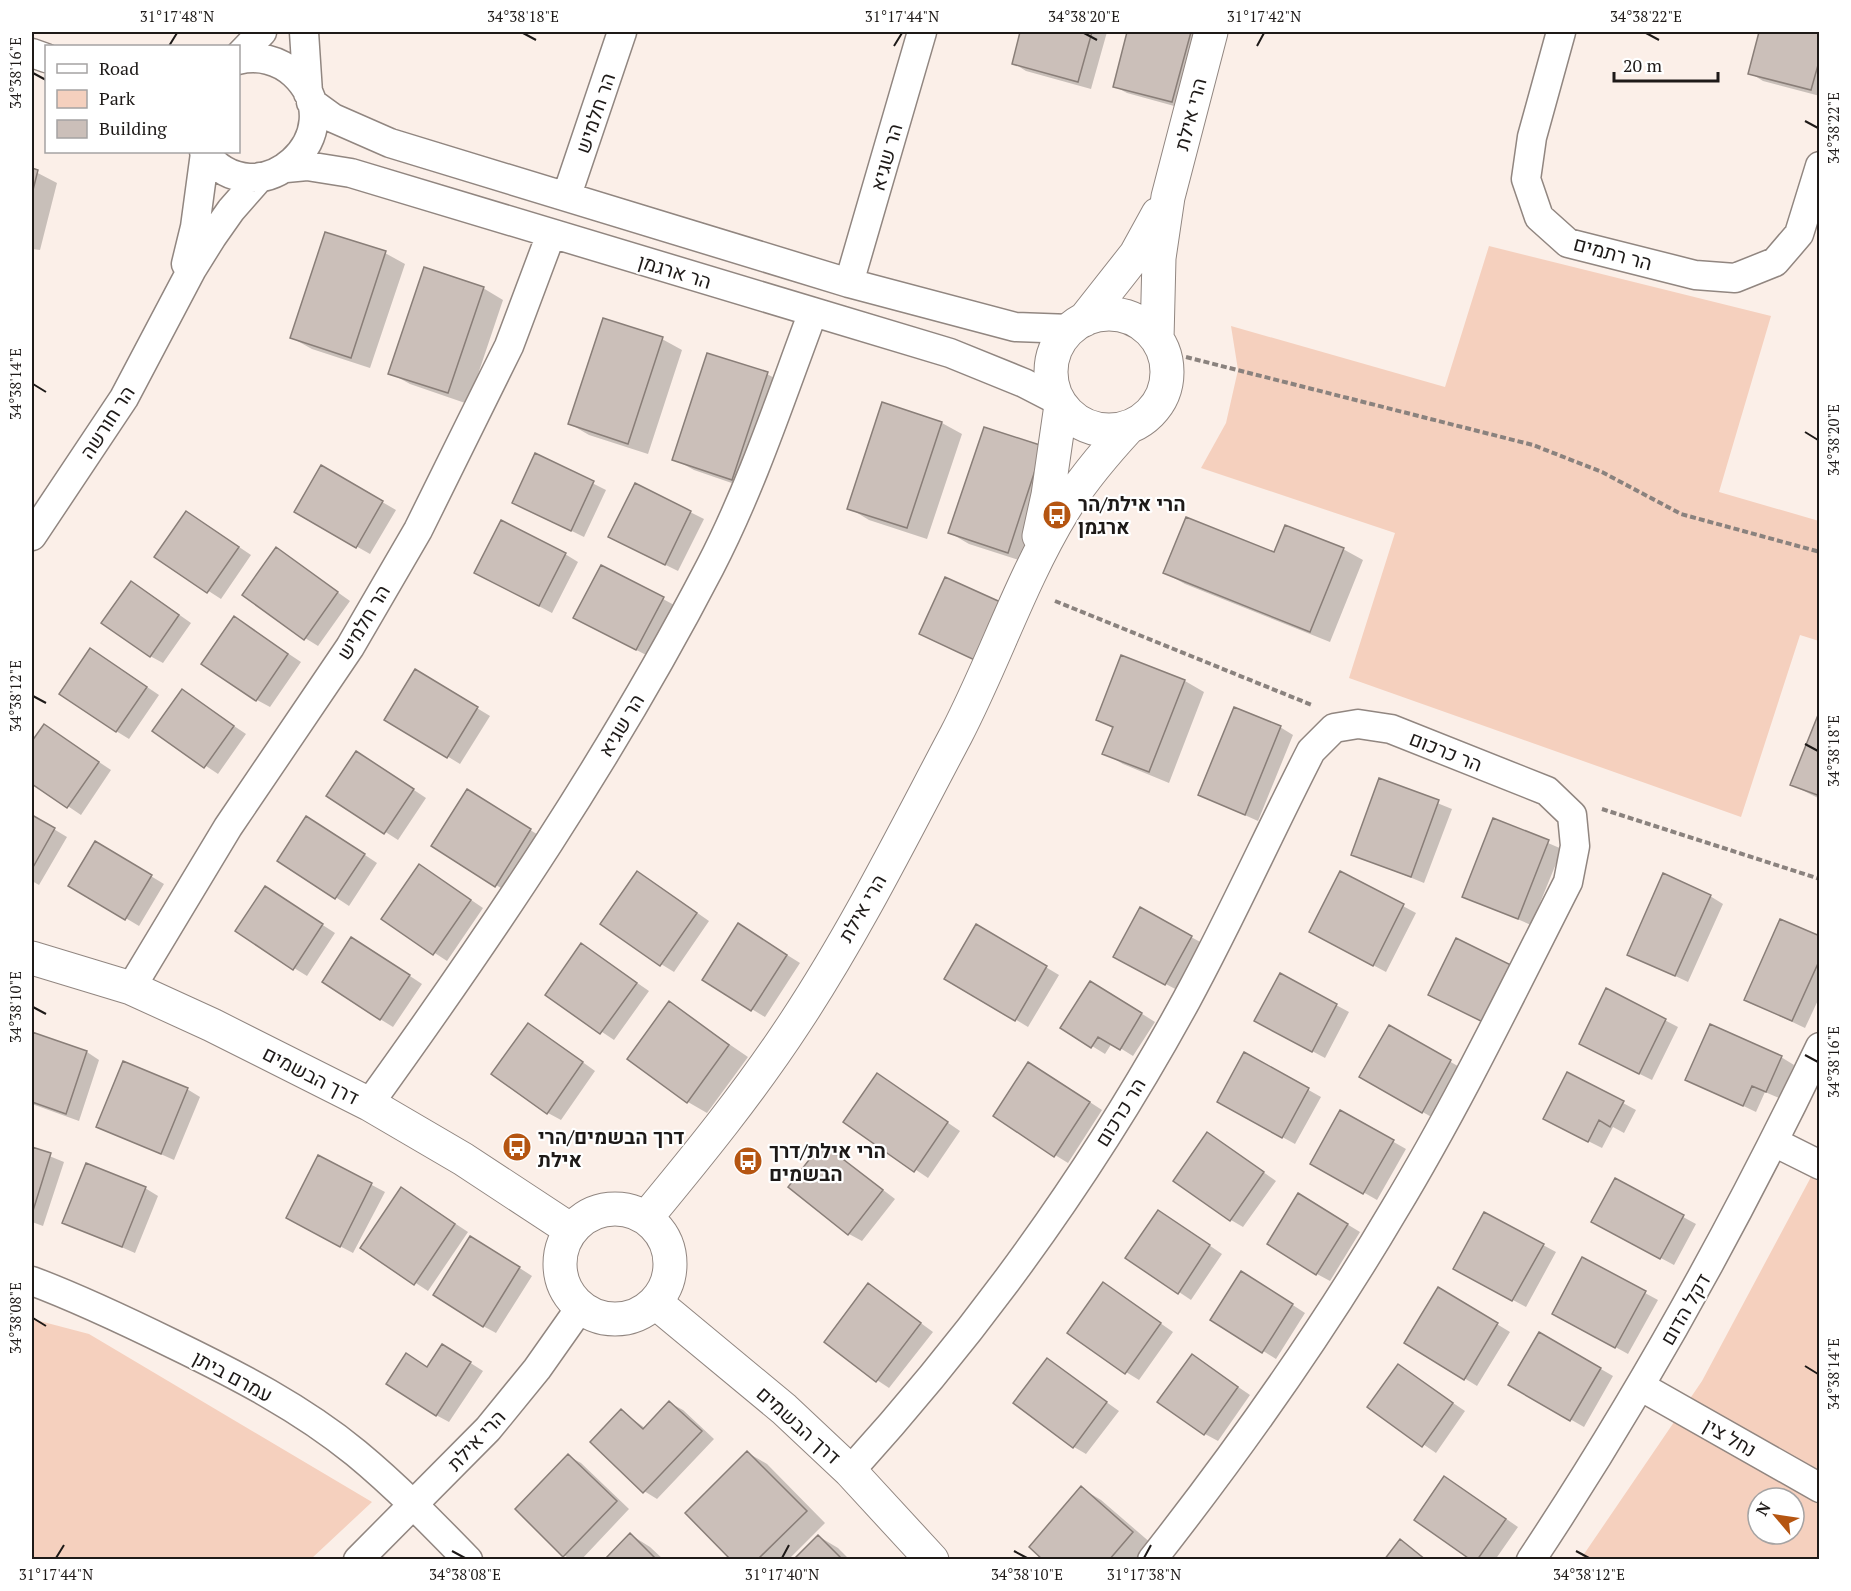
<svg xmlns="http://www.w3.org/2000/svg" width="1851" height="1591" font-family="'PT Serif',Heebo,serif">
  <rect width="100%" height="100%" fill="#fbefe8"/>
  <path fill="#f5d0be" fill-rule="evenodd" d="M1489,246l282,70 -52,176 100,29v120l-19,-6 -59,182 -392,-139 46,-145 -194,-65 25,-45 12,-53 -7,-44 214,61z
    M1819,1162v397l-239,1 122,-179zM1758,1498h36v36h-36z
    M32,1319l57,15 283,168 -61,57h-279z"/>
  <path fill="#0003" d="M1022,32h85l-16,57 -65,-18 -13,-8z
    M1129,32h65l10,6 -19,71 -58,-16 -13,-7z
    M1761,32l59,1v63l-57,-15 -13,-8z
    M32,170l25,13 -17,67 -8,-1z
    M385,253l20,11 -35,104 -58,-19 -20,-11z
    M483,288l20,12 -35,104 -58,-20 -20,-11z
    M662,339l20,11 -34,104 -59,-19 -19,-11z
    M767,374l20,11 -35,105 -58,-20 -20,-11z
    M883,404l59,19 20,11 -35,105 -58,-19 -20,-12z
    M1043,448l-15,115 -59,-19 -19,-11z
    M536,455l70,35 -22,47 -57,-28z
    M322,467l74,43 -26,44 -74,-42z
    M636,485l68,34 -26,52 -55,-27z
    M199,520l52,35 -30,44 -65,-42z
    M277,549l73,52 -32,45 -13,-8z
    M1343,549l20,11 -33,82 -145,-58 -20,-11 110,-19z
    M565,554l13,8 -26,51 -63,-33z
    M144,590l47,33 -28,40 -13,-7z
    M663,599l13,7 -26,51 -62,-32z
    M247,626l54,36 -31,45 -13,-7z
    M104,658l55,37 -30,44 -13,-8z
    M416,671l74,45 -30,48 -74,-45z
    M1185,681l19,11 -35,91 -46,-19 -19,-11 10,-24 -17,-10z
    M182,691l64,43 -28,40 -64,-43z
    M1820,714v85l-28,-14z
    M45,726l66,44 -30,45 -49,-33v-38z
    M1280,727l13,8 -35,86 -58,-26z
    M369,760l57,38 -28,42 -70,-45z
    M1380,780l72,29 -28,74 -71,-29z
    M481,799l62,39 -34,55 -13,-8z
    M32,816l35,21 -28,48 -7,-4z
    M1494,820l68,29 -31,76 -67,-29z
    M320,825l57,38 -28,43 -70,-46z
    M96,843l68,41 -25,42 -69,-41z
    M1341,873l75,40 -30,59 -62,-33z
    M433,874l50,34 -36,53 -64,-42z
    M650,880l59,41 -35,51 -13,-8z
    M278,896l57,37 -28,43 -13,-8z
    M1710,896l13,8 -35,78 -59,-28z
    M977,926l82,49 -31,52 -82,-49z
    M752,933l48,30 -35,54 -61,-37z
    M1191,937l13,7 -25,47 -51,-27z
    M1820,938v58l-15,32 -59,-28z
    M582,945l67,46 -35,49 -67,-45z
    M365,946l57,38 -29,43 -13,-8z
    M1104,990l51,32 -22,34 -21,-13 -7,11 -13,-8z
    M1607,990l71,37 -26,53 -59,-29z
    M669,1003l79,54 -41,56 -19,-11z
    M1336,1005l13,7 -24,46 -69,-37z
    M1389,1027l74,42 -28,50 -74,-42z
    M541,1032l54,39 -34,49 -13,-7z
    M32,1034l55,18 12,8 -20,61 -47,-17z
    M1245,1054l76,43 -26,47 -76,-42z
    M1781,1057l13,8 -15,33 -14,-6 -9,20 -69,-33z
    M1042,1071l60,39 -34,53 -13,-8z
    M878,1075l82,56 -32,47 -83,-56z
    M187,1089l13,8 -26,63 -76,-34z
    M1623,1103l13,7 -12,23 -11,-6 -11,21 -44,-22z
    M1341,1112l65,37 -29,51 -65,-37z
    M1221,1142l55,39 -33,46 -12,-7z
    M823,1144l72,55 -33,42 -13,-7z
    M32,1149l32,13 -21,64 -11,-4z
    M319,1157l66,35 -32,61 -53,-28z
    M1615,1180l81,44 -22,41 -68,-36z
    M145,1188l13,8 -23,57 -71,-31z
    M1299,1195l61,37 -30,49 -13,-7z
    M415,1197l53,35 -40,59 -66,-43z
    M1171,1219l51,35 -31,46 -12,-8z
    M484,1245l48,31 -36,57 -13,-7z
    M1543,1245l13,7 -30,55 -58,-31z
    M1255,1280l50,33 -29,46 -64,-40z
    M869,1285l64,47 -44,56 -12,-8z
    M1439,1289l71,43 -33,54 -13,-8z
    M1116,1292l57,40 -34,48 -13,-8z
    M1645,1293l13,7 -30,54 -74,-41z
    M1540,1334l73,42 -29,51 -74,-42z
    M455,1353l28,18 -34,51 -13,-7 -8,-47z
    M1193,1356l57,39 -32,46 -13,-7z
    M1047,1360l72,51 -33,43 -12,-7z
    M1398,1366l67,45 -29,42 -67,-46z
    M670,1403l13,7 31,29 -57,60 -13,-8 -23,-80 24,17z
    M748,1453l19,11 58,59 -37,37h-55z
    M568,1456l13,7 48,46 -48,51h-10l-7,-5z
    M1457,1485l61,42 -23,33h-22z
    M1081,1488l20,12 51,44 -13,16h-94z
    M631,1535l19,12 14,13h-58z
    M818,1536l20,12 12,12h-55z"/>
  <path fill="#cbbfb9" stroke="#897e78" stroke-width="1.5" d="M1020,32h72l-14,50 -66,-18z
    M1127,32h64l-19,70 -59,-15z
    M1759,32h61v26l-9,32 -63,-16z
    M32,168l6,2 -6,24z
    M325,232l61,19 -35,107 -61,-20z
    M424,267l60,20 -36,106 -60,-19z
    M603,318l60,19 -35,107 -60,-20z
    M707,353l61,19 -36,108 -60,-20z
    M882,402l60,20 -35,106 -60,-19z
    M984,427l59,19 -35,107 -60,-20z
    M535,453l59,28 -23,50 -59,-28z
    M321,465l62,36 -27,47 -62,-36z
    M635,483l56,28 -26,54 -57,-28z
    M186,511l53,36 -32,46 -53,-36z
    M1186,517l88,35 11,-27 59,23 -34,84 -147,-59z
    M501,520l65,33 -27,53 -65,-33z
    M276,547l62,45 -34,48 -62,-45z
    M601,565l63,32 -28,53 -63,-32z
    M945,577l62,28 -26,58 -62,-29z
    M131,581l48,34 -29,42 -49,-34z
    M234,616l54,38 -32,47 -55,-37z
    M90,648l57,39 -31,45 -57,-38z
    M1121,655l64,25 -36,92 -47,-18 11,-27 -17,-7z
    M415,669l63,38 -31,51 -63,-38z
    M182,689l52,37 -30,42 -52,-37z
    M1234,707l47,19 -36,89 -47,-20z
    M1820,710v86l-30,-11z
    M44,724l55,38 -32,46 -35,-24v-43z
    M356,751l58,38 -30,45 -58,-38z
    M1379,778l60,22 -28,77 -60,-22z
    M467,789l64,40 -36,58 -64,-41z
    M32,815l23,13 -23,41z
    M306,816l59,38 -30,45 -58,-38z
    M1493,818l56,22 -31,79 -56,-22z
    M95,841l57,34 -27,45 -57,-34z
    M419,864l52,36 -38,55 -52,-36z
    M637,871l60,42 -37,53 -60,-42z
    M1340,871l64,33 -31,62 -64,-34z
    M1663,873l48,22 -36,81 -48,-21z
    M265,886l58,38 -30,46 -58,-39z
    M1140,907l52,29 -27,49 -52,-28z
    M1780,919l40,17v23l-28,62 -48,-21z
    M738,923l49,32 -36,56 -49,-31z
    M976,924l71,42 -32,55 -71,-42z
    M351,937l59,38 -30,45 -58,-38z
    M1456,938l61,30 -28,57 -61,-30z
    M581,943l56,40 -37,51 -55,-39z
    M1280,973l57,31 -25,48 -58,-31z
    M1090,981l52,32 -22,37 -22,-13 -7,11 -31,-20z
    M1606,988l60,31 -27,55 -60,-30z
    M669,1001l60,44 -42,58 -60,-44z
    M528,1023l55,39 -36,52 -56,-40z
    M1710,1024l72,32 -16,36 -14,-6 -9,20 -58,-26z
    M1389,1025l62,35 -29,53 -63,-36z
    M32,1032l55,19 -21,63 -34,-12z
    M1244,1052l65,36 -27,50 -65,-36z
    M123,1061l65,27 -27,66 -65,-27z
    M1028,1062l62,40 -36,55 -61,-41z
    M1567,1072l57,29 -14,26 -11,-7 -11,22 -45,-23z
    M877,1073l71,49 -34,50 -71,-50z
    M1340,1110l54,30 -31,54 -53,-30z
    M1207,1132l57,40 -34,49 -57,-40z
    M822,1143l61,47 -35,45 -60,-48z
    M32,1147l19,6 -19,61z
    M318,1155l54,28 -32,64 -54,-29z
    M86,1163l60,24 -24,60 -60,-24z
    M1615,1178l69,37 -24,44 -69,-37z
    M401,1187l54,37 -41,61 -54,-37z
    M1298,1193l50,31 -32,51 -49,-31z
    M1158,1210l52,35 -32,49 -53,-36z
    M1484,1212l60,32 -32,57 -59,-32z
    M470,1236l50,31 -37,60 -50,-32z
    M1582,1257l64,34 -31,57 -63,-34z
    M1241,1271l52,33 -31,49 -52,-33z
    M1103,1282l58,41 -36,51 -58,-41z
    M868,1283l53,40 -45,59 -52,-40z
    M1438,1287l60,36 -34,57 -60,-37z
    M1539,1332l62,36 -31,53 -62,-36z
    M442,1344l29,18 -35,54 -50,-32 20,-31 21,14z
    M1192,1354l46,33 -34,48 -47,-33z
    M1047,1358l60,44 -34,46 -60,-45z
    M1398,1364l55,39 -31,44 -55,-40z
    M669,1401l33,30 -59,62 -53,-51 31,-33 22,20z
    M747,1451l60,60 -50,49h-26l-46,-47z
    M568,1454l49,47 -54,56 -48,-48z
    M1444,1476l62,43 -29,41h-6l-57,-40z
    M1081,1486l52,46 -24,28h-66l-14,-13z
    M630,1533l27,27h-53z
    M818,1535l25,25h-50z
    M1400,1539l26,21h-42z"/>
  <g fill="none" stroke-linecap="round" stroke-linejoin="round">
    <g stroke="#918680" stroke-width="31">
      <path id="street" d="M304,32l4,61
        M1561,32l-29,105 -6,42 13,38 29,26 127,32 40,3 40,-16 24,-28 21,-68
        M32,53l14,5
        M238,57l24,-25
        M311,102l22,16 57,25 459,140 166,44 56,2
        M204,152c54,71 152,-20 90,-78 -15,-14 -36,-19 -56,-14
        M286,168l21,-2 44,7 599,180 74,30 33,17
        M567,195l55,-163
        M186,264l9,-37 10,-74
        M849,283l73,-251
        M32,536l92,-138 68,-129 20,-32 19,-27 29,-33
        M131,988l97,-161 122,-180 68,-117 91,-184 42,-112
        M369,1104c124,-172 243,-348 341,-537 42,-81 71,-170 103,-255
        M1774,1142l46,23
        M32,1281c48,18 94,40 141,63 64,31 128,64 183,109 40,33 76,70 112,107
        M1640,1386l180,102
        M850,1471c129,-142 245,-303 337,-472 44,-81 82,-166 124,-248l23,-23 24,-4 33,5 156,62 25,24 3,31 -7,36c-56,110 -110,222 -174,328 -72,122 -154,238 -242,350
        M358,1560l130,-131 49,-60 43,-61
        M1531,1560c109,-164 204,-336 289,-513"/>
    </g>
    <g stroke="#918680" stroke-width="35">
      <path id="secondary" d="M1051 372a58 58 0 1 1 116 0a58 58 0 1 1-116 0Z
        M1084,320l52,-66 22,-40
        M1157,339l2,-81 9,-61 43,-165
        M1039,536l9,-41 13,-90
        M32,958l99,30 81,37 157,79 94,55 108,71
        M560 1264a55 55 0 1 1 110 0a55 55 0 1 1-110 0Z
        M646,1218c53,-64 105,-128 150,-197 60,-91 109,-190 160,-286 38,-73 64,-153 107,-224 18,-30 42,-58 66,-84
        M655,1302l129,107 66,62 82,89"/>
    </g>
    <path stroke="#8a827e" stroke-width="4" stroke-dasharray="6 3" stroke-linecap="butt" d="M1186,357l347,88 69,27 79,42 139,38
      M1055,601l257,104
      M1602,809l218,70"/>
    <use href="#street" stroke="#fff" stroke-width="28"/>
    <use href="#secondary" stroke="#fff" stroke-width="33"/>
  </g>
  <path fill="none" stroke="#1e1a18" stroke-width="2" d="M523,33l13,7M1084,33l13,7M1646,33l13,7M169,46l8,-13M894,46l8,-13M1257,46l7,-13M33,73l13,7M1805,121l13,7M33,384l13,8M1805,432l13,8M33,696l13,7M1805,744l13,7M33,1007l13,7M1805,1055l13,7M33,1318l13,8M1805,1366l13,8M452,1551l13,7M1014,1551l13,7M1576,1551l13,7M56,1558l8,-13M782,1558l7,-13M1144,1558l7,-13"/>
  <defs>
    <g id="bus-disc" transform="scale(1.5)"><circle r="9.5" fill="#b55511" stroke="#fff"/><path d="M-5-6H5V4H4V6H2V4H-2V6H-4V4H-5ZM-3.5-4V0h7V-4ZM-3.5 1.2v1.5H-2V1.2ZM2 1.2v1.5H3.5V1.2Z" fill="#fff"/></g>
  </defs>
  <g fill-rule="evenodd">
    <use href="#bus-disc" x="1057" y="515"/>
    <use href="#bus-disc" x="517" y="1147"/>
    <use href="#bus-disc" x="748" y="1161"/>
  </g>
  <g text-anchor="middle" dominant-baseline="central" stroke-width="4.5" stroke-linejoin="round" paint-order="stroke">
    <g font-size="20" fill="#1e1a18" stroke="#fff">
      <text transform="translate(595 113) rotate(-71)">הר חלמיש</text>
      <text transform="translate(1190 114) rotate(-75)">הרי אילת</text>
      <text transform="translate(886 157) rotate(-74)">הר שגיא</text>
      <text transform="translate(1613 253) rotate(15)">הר רתמים</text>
      <text transform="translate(675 271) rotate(17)">הר ארגמן</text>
      <text transform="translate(107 422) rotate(-57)">הר חורשה</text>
      <text transform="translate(363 622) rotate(-59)">הר חלמיש</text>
      <text transform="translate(621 725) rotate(-59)">הר שגיא</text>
      <text transform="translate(1446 751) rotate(22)">הר כרכום</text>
      <text transform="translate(862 908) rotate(-60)">הרי אילת</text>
      <text transform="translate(311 1075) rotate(27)">דרך הבשמים</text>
      <text transform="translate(1120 1112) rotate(-58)">הר כרכום</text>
      <text transform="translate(1685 1309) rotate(-60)">דקל הדום</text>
      <text transform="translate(233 1376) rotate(28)">עמרם ביתן</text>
      <text transform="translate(799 1425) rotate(42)">דרך הבשמים</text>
      <text transform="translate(1730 1437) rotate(30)">נחל צין</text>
      <text transform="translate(476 1440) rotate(-47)">הרי אילת</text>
    </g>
    <g font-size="20" font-weight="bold" fill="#1e1a18" stroke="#fff" text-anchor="start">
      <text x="1078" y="503">הרי אילת/הר<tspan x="1078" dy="23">ארגמן</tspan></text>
      <text x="538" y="1136">דרך הבשמים/הרי<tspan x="538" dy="23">אילת</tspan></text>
      <text x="769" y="1150">הרי אילת/דרך<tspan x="769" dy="23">הבשמים</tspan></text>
    </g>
  </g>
  <rect width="1851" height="1591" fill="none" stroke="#ffffff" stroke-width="66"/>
  <rect x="45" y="45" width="195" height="108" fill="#ffffff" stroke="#a5a3a3" stroke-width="1.5"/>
  <rect x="57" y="64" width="30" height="9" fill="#ffffff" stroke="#a5a3a3" stroke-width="1.5"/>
  <text x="99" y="75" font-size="18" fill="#1e1a18">Road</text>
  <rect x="57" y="90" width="30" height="18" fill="#f5d0be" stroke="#a5a3a3" stroke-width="1.5"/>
  <text x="99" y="105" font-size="18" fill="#1e1a18">Park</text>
  <rect x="57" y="120" width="30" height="18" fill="#cbbfb9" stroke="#a5a3a3" stroke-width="1.5"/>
  <text x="99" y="135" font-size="18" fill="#1e1a18">Building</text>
  <g transform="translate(1776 1516) rotate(299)"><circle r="28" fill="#ffffff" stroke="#a5a3a3" stroke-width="1.5"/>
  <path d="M0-4.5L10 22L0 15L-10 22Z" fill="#b55511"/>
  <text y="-9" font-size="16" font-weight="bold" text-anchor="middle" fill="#1e1a18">N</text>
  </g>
  <path d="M1614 72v9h104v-9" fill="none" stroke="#1e1a18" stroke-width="3"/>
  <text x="1623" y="72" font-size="18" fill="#1e1a18" stroke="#ffffff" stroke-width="4.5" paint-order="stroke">20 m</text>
  <rect x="33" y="33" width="1785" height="1525" fill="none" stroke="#1e1a18" stroke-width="2"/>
  <g font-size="15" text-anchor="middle" fill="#1e1a18">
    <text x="177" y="22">31°17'48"N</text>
    <text x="523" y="22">34°38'18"E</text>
    <text x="902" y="22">31°17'44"N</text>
    <text x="1084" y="22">34°38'20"E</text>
    <text x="1264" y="22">31°17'42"N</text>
    <text x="1646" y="22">34°38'22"E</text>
    <text transform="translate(16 73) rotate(-90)" y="5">34°38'16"E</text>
    <text transform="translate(1834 128) rotate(-90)" y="5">34°38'22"E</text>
    <text transform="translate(16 384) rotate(-90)" y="5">34°38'14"E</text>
    <text transform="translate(1834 440) rotate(-90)" y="5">34°38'20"E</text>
    <text transform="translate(16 696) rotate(-90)" y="5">34°38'12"E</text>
    <text transform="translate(1834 751) rotate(-90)" y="5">34°38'18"E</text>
    <text transform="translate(16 1007) rotate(-90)" y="5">34°38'10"E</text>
    <text transform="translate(1834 1062) rotate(-90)" y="5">34°38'16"E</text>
    <text transform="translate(16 1318) rotate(-90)" y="5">34°38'08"E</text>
    <text transform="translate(1834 1374) rotate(-90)" y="5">34°38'14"E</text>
    <text x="56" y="1580">31°17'44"N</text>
    <text x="465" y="1580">34°38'08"E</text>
    <text x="782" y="1580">31°17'40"N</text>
    <text x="1027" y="1580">34°38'10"E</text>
    <text x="1144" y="1580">31°17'38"N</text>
    <text x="1589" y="1580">34°38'12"E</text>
  </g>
</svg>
